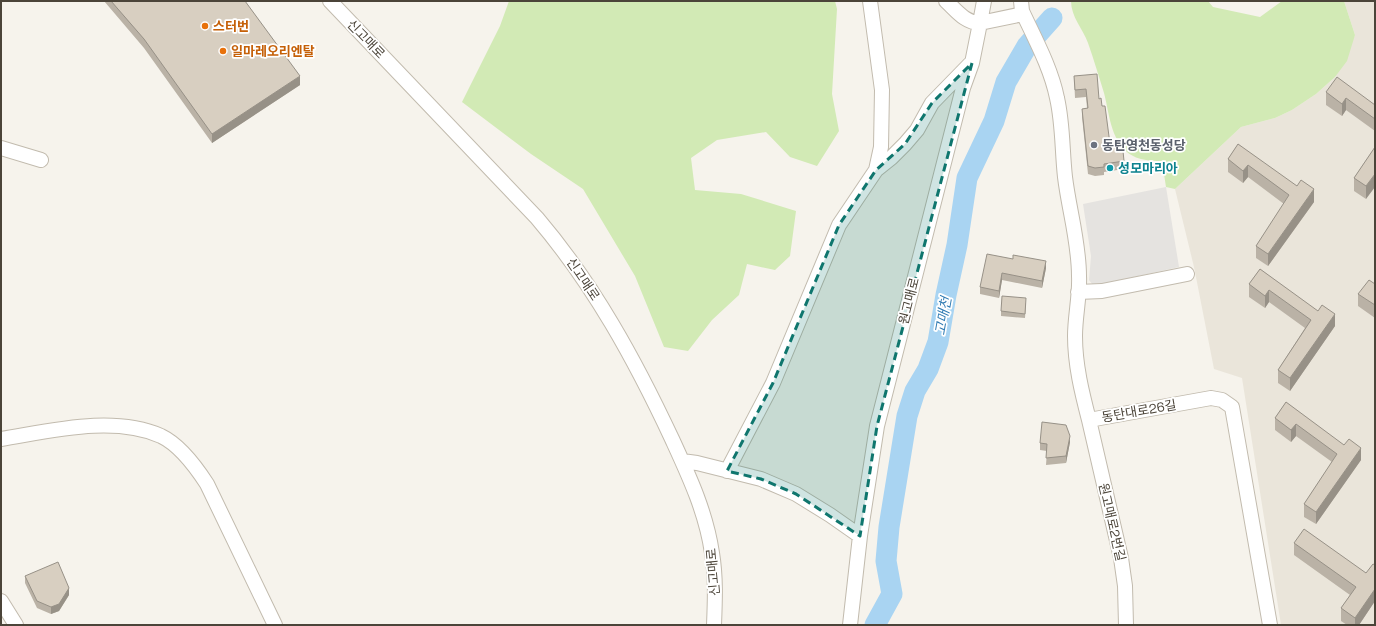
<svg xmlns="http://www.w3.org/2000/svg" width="1376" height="626" font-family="'Space Grotesk','Noto Sans KR',sans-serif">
  <rect width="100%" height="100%" fill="#f6f3ec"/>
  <path fill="#eae5da" d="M1344,1h31v624h-94l-39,-247 -28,-9 -20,-102 -19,-78 66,-62 34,-9 17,-8 24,-16 19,-17 20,-42z"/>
  <path fill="#d2eab5" d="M509,1h326l2,8 -5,85 7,37 -22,35 -27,-9 -24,-25 -49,8 -26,18 4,32 46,4 55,17 -6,45 -15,14 -28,-6 -8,31 -27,25 -24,31 -24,-4 -29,-71 -52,-87 -52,-35 -69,-52 38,-76z
    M1071,1h137l5,6 47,10 22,-16h62l11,34 -8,26 -12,16 -19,17 -24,16 -17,8 -34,9 -66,62 -9,-2 -4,-26c-14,0 -29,-1 -39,-13 -13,-15 -14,-36 -19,-55 -5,-16 -10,-33 -16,-50 -5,-14 -17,-26 -17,-42z"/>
  <path fill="#e5e3e0" d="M1166,187l13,80 -81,18h-5l-4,-5 2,-24 -8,-52z"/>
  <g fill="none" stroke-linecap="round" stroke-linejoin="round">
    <path stroke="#a9d4f2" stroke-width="21" d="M875,625l17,-31 -6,-33 3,-34 18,-111 8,-25 13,-22 10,-27 8,-47 11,-50 10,-67 27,-57 12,-39 21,-36 25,-28"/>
    <g stroke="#c2bbae" stroke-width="16">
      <path id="minor" d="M330,1l207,217c57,67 98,142 135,221 17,37 34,73 40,114 4,24 3,48 2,72
        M870,1l12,89 -1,57 -5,23
        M984,1l-4,22 43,-9
        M1021,1l1,10c13,28 29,57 35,87 6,26 5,52 8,79 4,33 14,65 14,99 1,20 -4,40 -4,60 0,29 7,57 14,84l122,-22 11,2 10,7 38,218
        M1,148l40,12
        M1078,292l24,-1 85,-17
        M1089,420l32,138 4,28 1,39
        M1,439c50,-8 112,-24 160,-3 19,9 35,31 46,48l68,141
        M682,461l15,2 64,16 35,15 34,21 30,21
        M727,471l46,-88 66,-158 37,-55 15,-12 14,-14 12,-14 15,-27 38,-39
        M1,601l15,24
        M850,625l10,-89 17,-110 86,-338 9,-25 8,-40c-15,0 -24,-13 -34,-22"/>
    </g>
    <use href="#minor" stroke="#fff" stroke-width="14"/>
  </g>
  <path fill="#bab2a6" d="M104,1h141l55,84 -88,58 -68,-95z
    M1074,76l25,23 3,7 8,38 14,17v8l-20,3v3l-9,1 -7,-2 -6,-57v-8l5,-1 -1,-11 -11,1z
    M1326,92l49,13v26l-29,-21 -4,6 -16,-11z
    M1238,144l76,58 -46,64 -12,-8v-12l28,-42 -36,-27 -5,6 -15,-11v-13z
    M1375,147l-9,52 -12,-8v-13z
    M1013,259l33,9 -4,20 -40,-8 -3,18 -19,-4v-7z
    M1260,269l75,57 -45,65 -12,-8v-13l27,-42 -36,-26 -4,6 -16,-11v-13z
    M1375,284v34l-17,-12v-12z
    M1026,303l-1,15 -24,-2v-5z
    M1286,402l75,58 -45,64 -12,-7v-13l28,-42 -36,-26 -5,6 -16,-12v-12z
    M1070,442l-4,21 -20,2 1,-14 -7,-1v-7z
    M1294,543l72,30 9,-8v36l-16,24h-12l-6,-4v-13l9,-13 -56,-40z
    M25,576l44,19 -10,16 -8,3 -14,-6 -12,-25z"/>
  <path fill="#979187" d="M300,76v9l-88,58v-9z
    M1346,98v12l-4,6v-12z
    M1248,165v12l-5,6v-12z
    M1375,174v13l-9,12v-13z
    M1314,189v13l-46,64v-12z
    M1046,261v7l-4,20v-7z
    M1002,273v7l-3,18v-7z
    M1269,290v12l-4,6v-12z
    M1335,314v12l-45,65v-13z
    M1296,424v12l-5,6v-12z
    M1070,436v6l-4,21v-7z
    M1361,448v12l-45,64v-12z
    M69,588v7l-10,16 -8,3v-7z
    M1375,589v12l-16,24h-4v-7z"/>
  <path fill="#d8cfc1" stroke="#979187" d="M111,1h134l55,75 -88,58 -68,-95z
    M1097,74l2,25 2,-1 1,8h3l5,38h6l1,8 6,-1 1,10 -20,3v3l-9,1 -7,-2 -6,-57 6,-1 -2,-19 -11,1 -1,-14z
    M1337,77l38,28v14l-29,-21 -4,6 -16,-12z
    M1238,144l59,42 4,-6 13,9 -46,65 -12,-8 33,-51 -41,-30 -5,6 -15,-12z
    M1375,147v27l-9,12 -12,-8z
    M987,254l26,5v-4l33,6 -4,20 -40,-8 -3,18 -19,-4z
    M1260,269l58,42 4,-6 13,9 -45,64 -12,-8 33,-50 -42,-30 -4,6 -16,-12z
    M1369,280l6,4v21l-17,-11z
    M1002,296l24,2 -1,16 -24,-3z
    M1286,402l58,43 5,-6 12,9 -45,64 -12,-8 33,-50 -41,-30 -5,6 -16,-12z
    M1042,422l24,3 4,11 -4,20 -20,2 1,-14 -7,-1z
    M1304,529l62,44 7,-9 2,1v24l-20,29 -14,-10 15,-21 -62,-44z
    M58,562l11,26 -10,16 -8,3 -14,-6 -12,-25z"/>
  <path fill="#0f766e" fill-opacity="0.2" stroke="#0f766e" stroke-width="3" stroke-dasharray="8 5" stroke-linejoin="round" d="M972,63l-95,363 -17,110 -64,-42 -35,-15 -34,-8 46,-88 66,-158 37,-55 29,-26 27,-41z"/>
  <g fill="#e8710a" stroke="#fff" stroke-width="1.5">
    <circle cx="205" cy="26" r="4"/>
    <circle cx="223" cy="51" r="4"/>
  </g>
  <circle fill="#6b7280" stroke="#fff" stroke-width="1.5" cx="1094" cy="145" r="4"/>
  <circle fill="#0f9aa8" stroke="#fff" stroke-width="1.5" cx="1110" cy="168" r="4"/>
  <g text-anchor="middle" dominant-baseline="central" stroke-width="3.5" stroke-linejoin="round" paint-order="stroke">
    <g font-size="13" font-weight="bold" fill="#c56008" stroke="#fff" text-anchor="start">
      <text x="213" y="26">스터번</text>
      <text x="231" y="51">일마레오리엔탈</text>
    </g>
    <g font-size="13" fill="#4b4439" stroke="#fff">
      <text transform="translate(366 39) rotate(46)">신고매로</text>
      <text transform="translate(583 279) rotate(56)">신고매로</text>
      <text transform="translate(909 301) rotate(-76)">원고매로</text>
      <text transform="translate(1139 411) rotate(-10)">동탄대로26길</text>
      <text transform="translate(1112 522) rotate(77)">원고매로2번길</text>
      <text transform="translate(713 572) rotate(-95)">신고매로</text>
    </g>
    <g font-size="13" font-weight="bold" fill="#5b616d" stroke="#fff" text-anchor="start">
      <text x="1102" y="145">동탄영천동성당</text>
    </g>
    <g font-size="13" font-weight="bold" fill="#0d838f" stroke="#fff" text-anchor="start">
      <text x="1118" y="168">성모마리아</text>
    </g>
    <g font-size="14" font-style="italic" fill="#2e7ab2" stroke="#fff">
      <text transform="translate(943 316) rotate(-80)">고매천</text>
    </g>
  </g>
  <rect width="1376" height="626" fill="none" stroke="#4b4439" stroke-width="4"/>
</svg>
